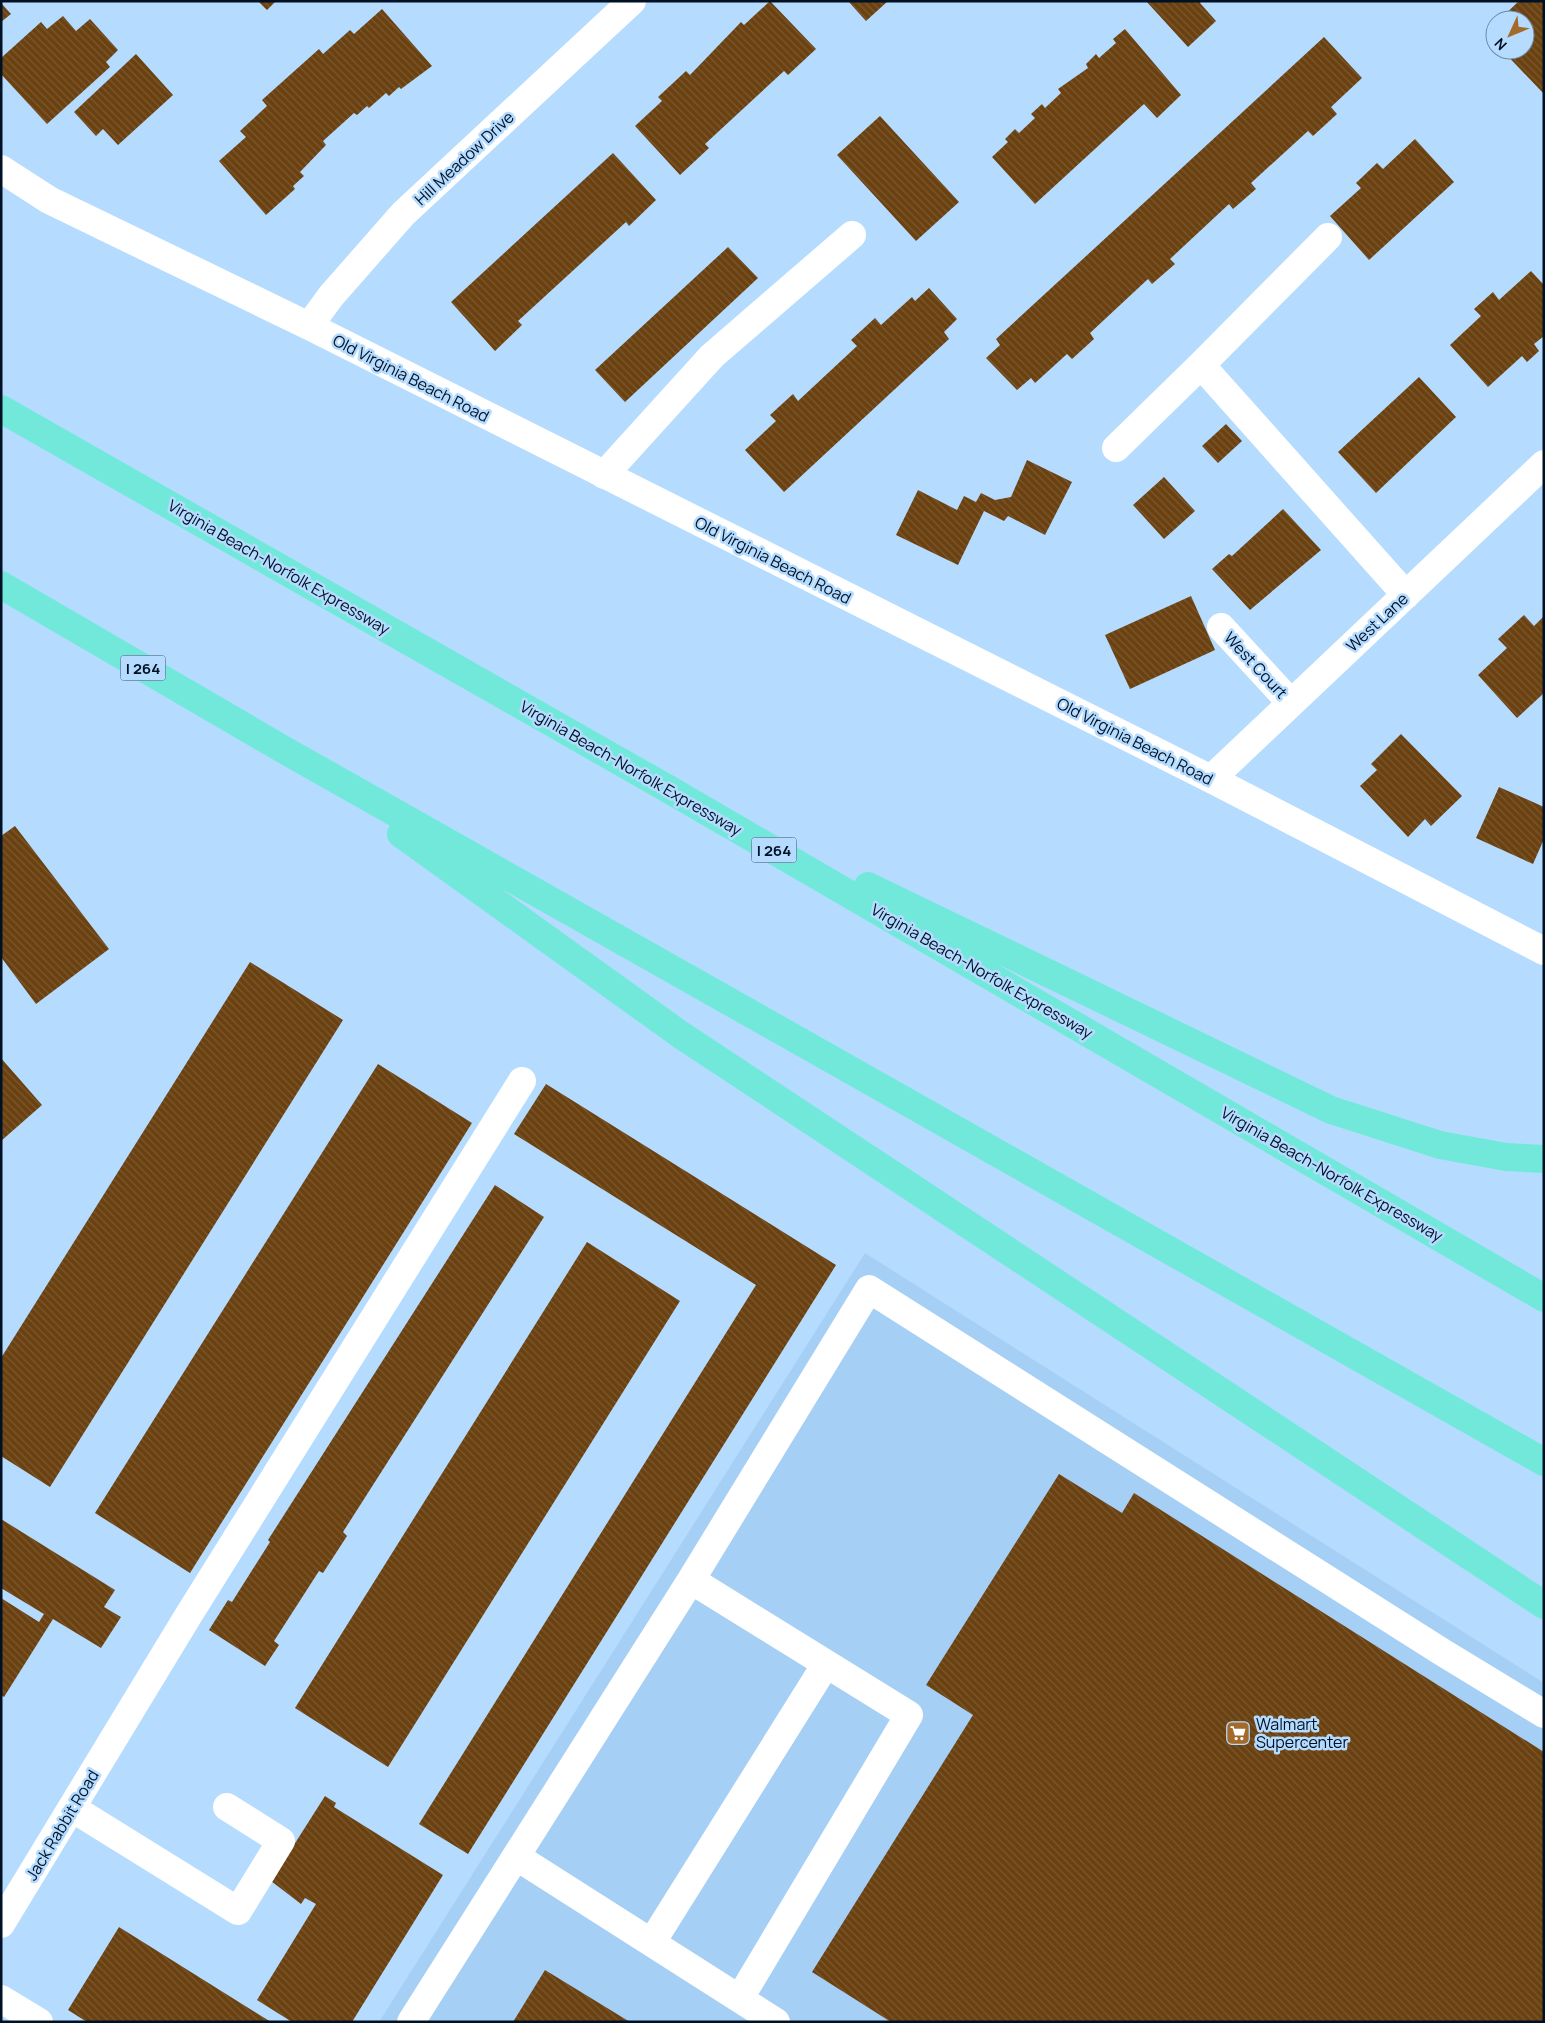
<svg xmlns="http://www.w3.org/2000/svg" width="1545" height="2023" font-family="Manrope,sans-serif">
  <defs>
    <pattern id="building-back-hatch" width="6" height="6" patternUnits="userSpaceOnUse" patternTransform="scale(1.25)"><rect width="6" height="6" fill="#6b4110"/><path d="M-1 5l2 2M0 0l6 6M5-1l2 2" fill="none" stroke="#795933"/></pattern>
  </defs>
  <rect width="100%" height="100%" fill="#b5dcff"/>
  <path fill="#a6cff5" d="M865,1253l679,430v339h-1165z"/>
  <path fill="url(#building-back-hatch)" d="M258,1h18l-9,9z
    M770,1l46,48 -28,26 -4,-4 -79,73 4,4 -29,27 -45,-49 27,-25 -4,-4 28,-26 4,4 51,-53 3,3z
    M848,1h40l-22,20z
    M1146,1h55l-1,2 16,18 -28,26z
    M1519,1h25v93l-42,-44h23v-30h-26z
    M1,3l10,11 -10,8z
    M382,9l50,57 -31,23 -2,-2 -10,9 -3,-3 -17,15 -2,-2 -10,9 -3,-2 -31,28 3,4 -26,27 4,4 -11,10 2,3 -29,26 -47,-54 27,-24 -6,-6 27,-25 -5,-6 57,-51 4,5 27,-24 4,4z
    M63,16l13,15 14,-12 28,31 -12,12 4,5 -63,57 -46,-50v-16l40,-36 6,7z
    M1495,24v19l-9,-10z
    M1125,29l56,66 -24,23 -13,-14 -109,100 -43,-47 16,-15 -3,-3 10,-10 4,4 16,-15 -4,-4 11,-10 3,4 16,-15 -3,-4 30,-21 -2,-4 10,-10 3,4 17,-15 -3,-4z
    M1324,37l38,41 -31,29 6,7 -24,22 -5,-5 -57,52 5,6 -23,20 -4,-5 -59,55 5,5 -23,20 -4,-5 -58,54 4,6 -22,20 -5,-5 -32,29 -4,-5 -14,12 -31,-32 14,-13 -4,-6z
    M136,54l37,41 -55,50 -15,-16 -7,7 -22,-24z
    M880,116l79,86 -43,39 -79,-86z
    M1415,139l39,43 -85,78 -39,-44 31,-28 -5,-5 21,-20 6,6z
    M613,153l43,47 -27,26 -3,-4 -108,99 4,4 -27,26 -44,-49z
    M728,247l30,31 -133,124 -30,-32z
    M1531,271l13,14v51l-10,8 5,7 -12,11 -5,-6 -34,31 -38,-42 31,-29 -7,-7 19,-17 6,8z
    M929,288l28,31 -13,13 5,7 -165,153 -39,-42 31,-29 -6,-6 23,-21 5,7 59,-55 -6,-6 24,-22 6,7 31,-28 3,4z
    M1419,377l37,40 -80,76 -38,-41z
    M1226,424l16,17 -24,22 -16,-17z
    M1027,460l45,22 -27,53 -37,-19 -4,5 -20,-10 -26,54 -62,-30 22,-45 39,20 7,-14 12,6 5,-9 14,7 16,-3z
    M1164,477l31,34 -31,28 -31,-34z
    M1283,509l38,41 -71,60 -38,-41 17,-15 3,2z
    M1191,596l24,54 -85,39 -25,-54z
    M1524,615l10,11 10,-10v77l-27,25 -39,-43 29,-27 -9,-9z
    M1401,734l61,62 -31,30 -6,-7 -17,18 -48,-51 17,-16 -6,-6z
    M1499,787l45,20v32l-11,25 -57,-26z
    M15,826l94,123 -73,55 -35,-47v-121z
    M250,962l93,58 -293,467 -49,-31v-98z
    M1,1058l41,47 -41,36z
    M378,1064l94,59 -282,450 -95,-60z
    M546,1084l290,181 -368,589 -49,-30 337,-539 -242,-151z
    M495,1185l49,32 -201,315 4,4 -24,37 -4,-2 -45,70 5,4 -14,21 -56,-36 19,-30 4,2 38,-60 -2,-2z
    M587,1242l93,59 -292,466 -93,-59z
    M1059,1474l63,39 12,-20 410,259v270h-653l-79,-50 161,-257 -47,-30z
    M1,1519l114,71 -11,17 17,10 -20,31 -48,-29 -49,78 -3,-2v-97l38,24 5,-8 -43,-26z
    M325,1796l11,7 -2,4 109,68 -91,147h-60l-35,-22 59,-96 -11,-6 -4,6 -30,-23z
    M119,1927l152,95h-184l-19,-12z
    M545,1970l85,52h-117z"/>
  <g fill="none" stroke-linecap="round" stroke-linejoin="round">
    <path stroke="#fff" stroke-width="28" d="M1,169l48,31 260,126 902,453 333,172
      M309,326l22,-30 72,-82 229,-213
      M1201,365l205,230
      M1116,448l85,-83 127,-128
      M604,475l108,-119 140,-121
      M1221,627l70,76
      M1211,779l333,-315
      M691,1580l218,135 -169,283
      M72,1808l166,103 43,-70 -54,-34
      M517,1857l259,165
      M1,1924l187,-308 334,-535
      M652,1942l174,-278
      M1,1999l38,23
      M411,2022l280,-442 178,-291 573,363 102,62"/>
    <path stroke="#72e8da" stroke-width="28" d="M1,409l669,381 874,508
      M1,585l285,166 1258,711
      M401,834l280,201 863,570
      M868,886l463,224 109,35 66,12 38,2"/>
  </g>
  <defs>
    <g id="supermarket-square" transform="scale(1.25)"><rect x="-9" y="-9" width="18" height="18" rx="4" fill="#a46a2a" stroke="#b5dcff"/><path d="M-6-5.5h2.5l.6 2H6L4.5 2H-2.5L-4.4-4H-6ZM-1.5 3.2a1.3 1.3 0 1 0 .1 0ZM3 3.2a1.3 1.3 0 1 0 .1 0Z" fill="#fff"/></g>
  </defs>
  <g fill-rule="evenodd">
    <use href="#supermarket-square" x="1238" y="1733"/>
  </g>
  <g text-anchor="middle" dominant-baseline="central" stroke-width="5" stroke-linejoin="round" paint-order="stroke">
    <g fill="#b5dcff" stroke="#364e66" stroke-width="1">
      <rect x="120.5" y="655.5" width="45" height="25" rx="4"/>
      <rect x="751.5" y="837.5" width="45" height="25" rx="4"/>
    </g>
    <g font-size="15" font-weight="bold" fill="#001125">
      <text x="143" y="668">I 264</text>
      <text x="774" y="850">I 264</text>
    </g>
    <g font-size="16" fill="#001125" stroke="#b5dcff">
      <text transform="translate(464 158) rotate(-43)">Hill Meadow Drive</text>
      <text transform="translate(411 378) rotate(27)">Old Virginia Beach Road</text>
      <text transform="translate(773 560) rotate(27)">Old Virginia Beach Road</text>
      <text transform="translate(279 567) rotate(30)">Virginia Beach-Norfolk Expressway</text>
      <text transform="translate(1377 622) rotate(-43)">West Lane</text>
      <text transform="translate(1256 665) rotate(47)">West Court</text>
      <text transform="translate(1135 741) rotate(27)">Old Virginia Beach Road</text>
      <text transform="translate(631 768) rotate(30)">Virginia Beach-Norfolk Expressway</text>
      <text transform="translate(982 971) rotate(30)">Virginia Beach-Norfolk Expressway</text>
      <text transform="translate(1332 1174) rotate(30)">Virginia Beach-Norfolk Expressway</text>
      <text transform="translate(62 1825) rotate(-59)">Jack Rabbit Road</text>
    </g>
    <g font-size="16" fill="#001125" stroke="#b5dcff" text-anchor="start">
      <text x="1256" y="1724">Walmart<tspan x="1256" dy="18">Supercenter</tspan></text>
    </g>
  </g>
  <rect width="1545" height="2023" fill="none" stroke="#001125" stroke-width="5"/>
  <g transform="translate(1510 35) rotate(226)"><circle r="24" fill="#b5dcff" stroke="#6d8ba8"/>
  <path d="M0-4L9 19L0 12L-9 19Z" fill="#a46a2a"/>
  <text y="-8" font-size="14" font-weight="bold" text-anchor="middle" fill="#001125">N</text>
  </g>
</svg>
